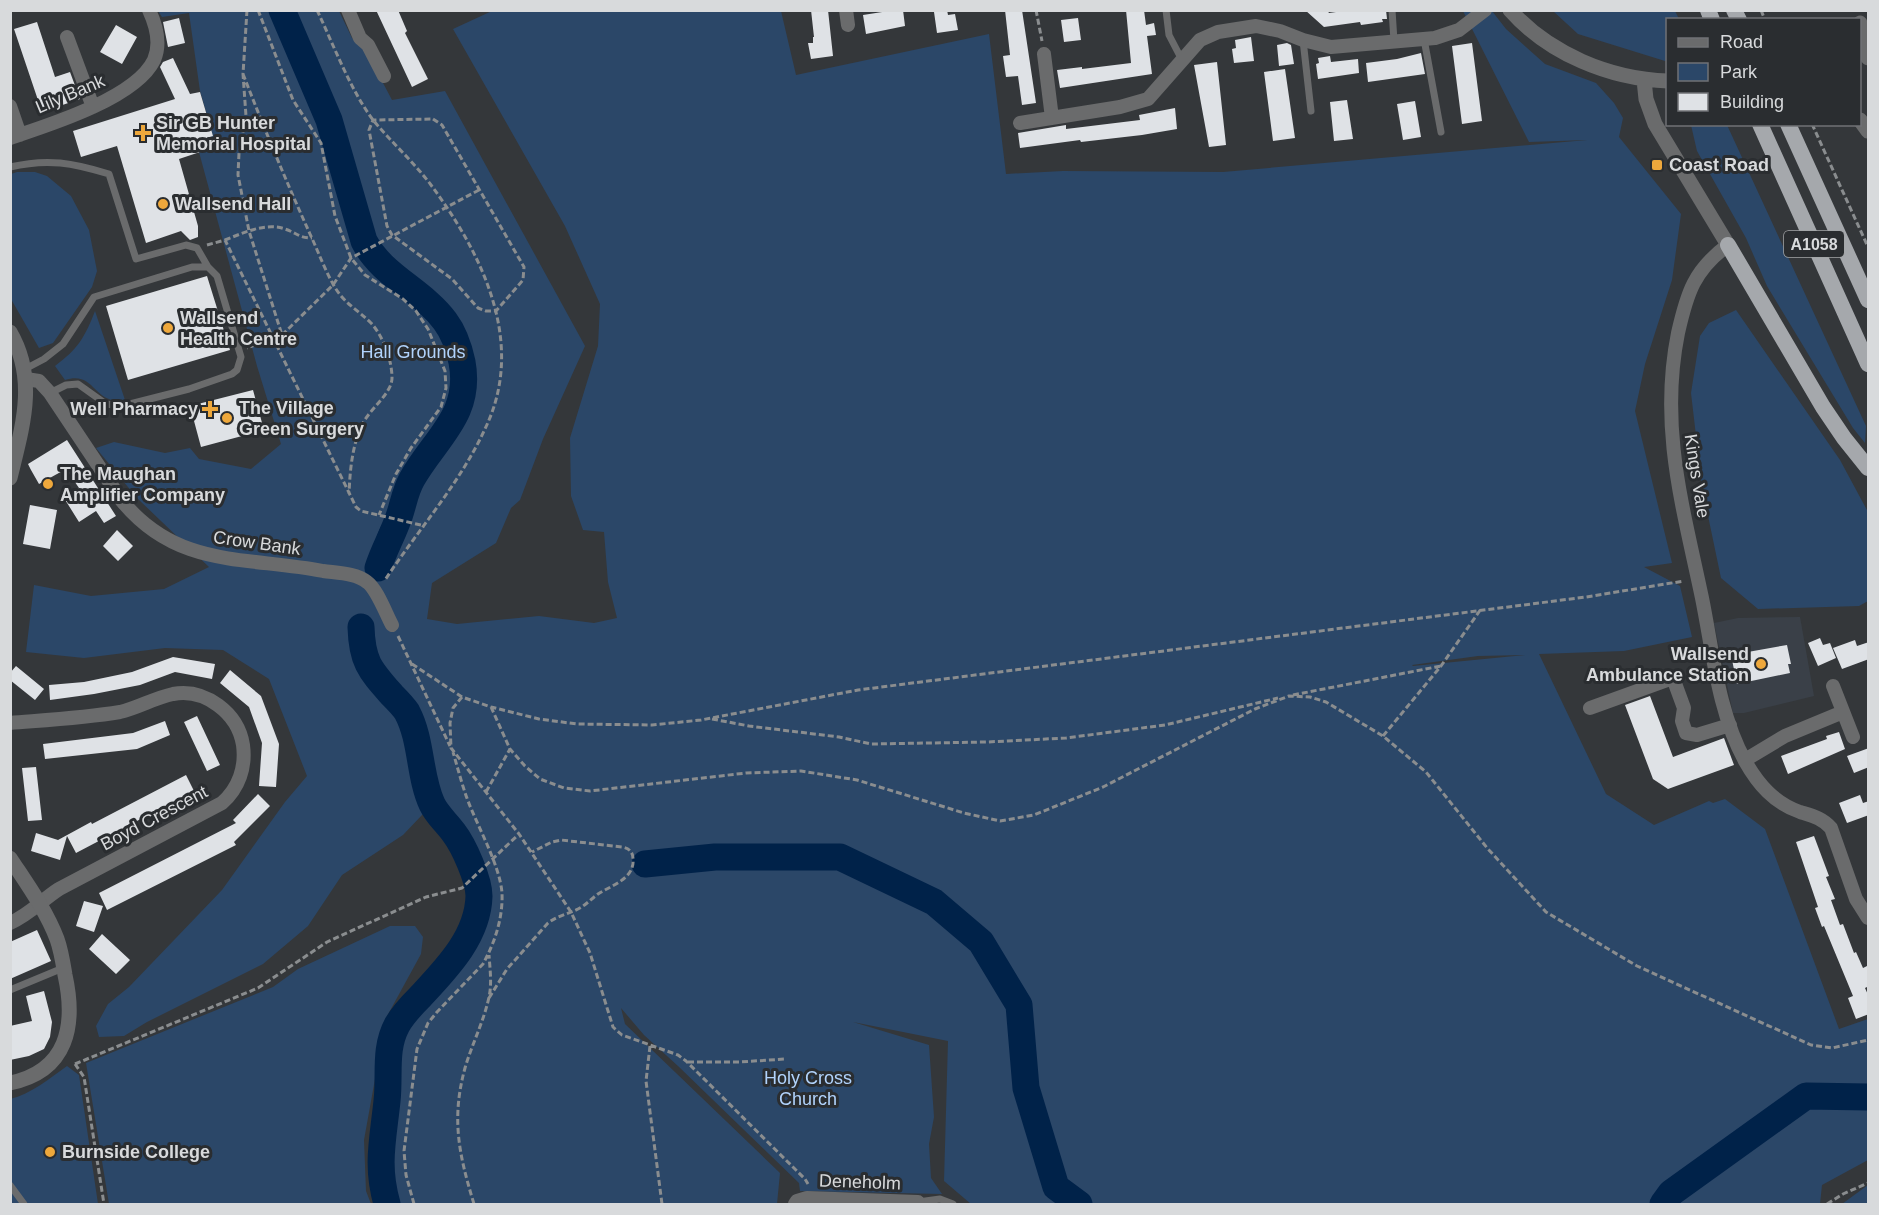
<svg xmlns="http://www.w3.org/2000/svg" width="1879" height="1215" font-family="Helvetica,sans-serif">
  <rect width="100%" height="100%" fill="#34373a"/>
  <path fill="#3a4048" d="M1800,617l14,79 -70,17h-11l-19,-90 24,-5z"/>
  <path fill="#2b4768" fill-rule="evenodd" d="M158,11h181l13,27 13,11 27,51 53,-9 140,255 -42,93 -23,61 -9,8 -15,35 -64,40 -5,36 30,5 82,-8 55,7 23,-5 -9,-36 -4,-50 -21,-2 -12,-34 -1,-58 28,-92 2,-42 -35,-78 -112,-197 39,-18h289l15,64 193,-41 17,140 57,-3 160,1 364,-32 -58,2 -66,-131h29l14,18 39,35 51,19 18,20 9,15 -4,19 62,77 -9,66 -27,84 -10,47 37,152 -28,4 36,19 12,51 -68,14 -85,3 67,140 48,31 55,-24 4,2 12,-4 40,30 74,200 29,-10v141l-46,25 -2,19h-849l-27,-23 4,-140 -95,-19 76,23 5,72 -5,27 2,34 11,16 -142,-3 -1,-8 -121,-117 -34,-31 -23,-27 4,16 155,149 -3,31h-382l-8,-37v-25l6,-30 4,-69 5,-14 8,-11 50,-54 16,-28 7,-20 3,-17 -2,-17 -13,-30 -30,-57 -38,40 -61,40 -34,51 -45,38 -116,58 -23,14 -25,1 -3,-11 12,-22 21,-17 93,-97 63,-88 22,-26 -38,-97 -46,-29 -58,-2 -81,10 -58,-6 8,-67 57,11 73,-7 45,-22 -72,-69 -41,-50 18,-6 51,11 25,-5 9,11 52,10 30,-25 -24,-78 -61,-225 17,-5 -13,-45 -11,-78 -27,4zM1525,655l-112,11 -1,-1 66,-9z
    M1553,11h122l4,8 -11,1 -1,40 -2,1 -87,-27z
    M1691,125h36l139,301 -1,17 -12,-15 -86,-142 -21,-48 -49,-87z
    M17,172h18l12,4 24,20 18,34 8,41 -5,16 -39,56 -14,5 -28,-49v-125z
    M1736,310l104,150 28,52v89l-9,5 -101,3 -37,-31 -19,-91 -11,-94 9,-57 9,-13z
    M95,311l30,89c-32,6 -29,-30 -60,-20l-10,-14c23,-17 30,-29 40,-55z
    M390,926h25l8,11 -2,17 -35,64 -22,122 2,51 5,13h-262l-23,-141 187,-76 25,-18z
    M67,1066l12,9 19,129h-87l-1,-105c21,-5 40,-21 57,-33z
    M1868,1185v19h-26z"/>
  <path fill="#002249" d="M405,492l5,8 -1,7h5l-1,7 -5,5 1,4 -5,13 -21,35 -11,-5c2,-35 12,-48 33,-74z"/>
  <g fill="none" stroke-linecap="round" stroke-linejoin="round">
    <path stroke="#002249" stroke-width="27" d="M282,10l47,110 35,121c18,35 58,49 81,80 9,12 14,27 17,41 10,53 -27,76 -50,117 -8,14 -9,29 -15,43 -6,16 -14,30 -19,46
      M361,627c1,35 9,43 31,68 5,5 11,11 15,17 15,28 12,64 25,92 5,11 15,19 22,29 10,13 25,47 25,63 -1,41 -33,73 -59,101 -8,8 -17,17 -23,28 -13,24 -7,50 -10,76 -4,39 -11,64 0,103
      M645,864l70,-7h125l94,45 47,40 38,63 7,83 30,99 23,17
      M1663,1204l8,-11 135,-97 62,1"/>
  </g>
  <path fill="#dfe2e6" d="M376,10h22l9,21 -2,2 23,46 -16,8z
    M811,10h17l5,46 -22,3 -3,-16h5v-6h1z
    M895,10h8l2,16 -39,8 -3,-19z
    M947,10l1,5 7,-1 3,16 -21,3 -3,-21z
    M1005,10h17l14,93 -14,2 -4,-29 -12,1 -3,-21 7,-1z
    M1126,10h18l2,15 8,-2 2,12 -9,1 5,38 -92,14 -3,-18 25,-3v2l49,-6z
    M1305,10h22l2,3 21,-3h36l1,9h-5l1,3 -22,3 -1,-3 -36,5z
    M179,18l6,25 -17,4 -5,-25z
    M1078,18l3,22 -17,2 -3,-22z
    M37,22l18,55 15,-5 10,27 -38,13 -28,-83z
    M116,25l21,12 -15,27 -22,-12z
    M1251,37l3,24 -20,2 -2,-14 4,-1 -1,-8z
    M1287,43l4,2 3,19 -15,2 -2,-21z
    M1472,43l10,78 -20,3 -10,-78z
    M1421,53l4,21 -57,8 -2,-19 31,-4z
    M1330,56l1,6 27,-3 1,14 -41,6 -2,-15 3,-1 -1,-5z
    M173,58l17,36 10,-2 13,44 -17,5 4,11 -21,7 19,67v11l-8,3 -9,-9 -35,12 -29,-97 -36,11 -8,-26 102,-32 -15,-32 3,-5z
    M1217,62l9,83 -17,2 -15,-82z
    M1285,69l10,69 -22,3 -9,-69z
    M1347,100l6,39 -19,2 -4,-39z
    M1415,101l6,36 -18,3 -6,-36z
    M1175,108l2,21 -35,6 -61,7 -1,-2 -60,8 -2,-15 48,-8v4l74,-9 -1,-5z
    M207,276l23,74 -102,30 -22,-74z
    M253,390l11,40 -63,17 -11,-41z
    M67,440l49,76 -12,7 -8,-12 -17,11 -15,-24 15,-10 -13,-19 -27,15 -8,-14 -3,-6z
    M30,505l27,5 -7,39 -27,-5z
    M117,530l16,16 -15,15 -15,-15z
    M1820,638l3,7 7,-2 6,15 -18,8 -10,-23z
    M1855,640l2,6 12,-4v17l-27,10 -9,-21z
    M1787,645l4,19h-3l2,9 -53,11 -6,-29z
    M173,657l42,7 -3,15 -37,-7 -35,13 -46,9 -44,6 -1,-15 35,-3 48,-10z
    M16,666l28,23 -9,11 -25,-20v-7z
    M230,670l31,26 18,48 -3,43 -17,-1 3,-43 -13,-36 -29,-24z
    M1650,696l23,61 51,-19 10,27 -66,24 -15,-10 -28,-74z
    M197,716l23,49 -13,6 -23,-49z
    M165,721l5,14 -33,14 -92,10 -2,-15 90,-11z
    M1839,732l6,17 -57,25 -7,-18 46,-17 -1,-3z
    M1869,748v19l-15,6 -7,-17z
    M36,767l6,53 -14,1 -6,-53z
    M186,775l8,16 -118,62 -9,-17 -7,24 -29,-9 5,-18 22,7 33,-18 1,2z
    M258,794l12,12 -36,36 2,3 -129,65 -8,-17 137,-70 -3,-3z
    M1860,795l3,8 6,-2v14l-22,8 -8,-20z
    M1814,836l15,40 -3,1 9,22 -4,1 9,25 3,-1 11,29 2,-1 7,16 6,-3v21l-4,2 4,9v17l-13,5 -8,-21 5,-2 -29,-70 -2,1 -7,-19 3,-1 -22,-65z
    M84,901l19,5 -9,26 -18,-6z
    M37,930l14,31 -41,18v-37z
    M102,934l28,26 -14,14 -27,-25z
    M44,991l8,31 -2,15 -6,12 -15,7 -19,4v-34l22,-5 -6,-25z"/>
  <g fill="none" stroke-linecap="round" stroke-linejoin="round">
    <path stroke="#8a8d8f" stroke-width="3" stroke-dasharray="6 3" stroke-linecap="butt" d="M247,10l-4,64 3,42 -7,37 -1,22 11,56 33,104 -35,13
      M258,10l35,90 28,43 14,73 16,42 14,17 38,24 13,12 12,18 17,42 1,17 -5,19 -30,41 -15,26 -17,41
      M317,10c17,36 33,79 56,110 18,22 40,41 58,65 49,66 93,152 58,235 -25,59 -69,107 -104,160
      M1036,10l6,31
      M1761,10l4,10
      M243,74c21,54 43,107 67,160 8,17 14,34 23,50 10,19 24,25 38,39 12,13 21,37 21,55 0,15 -21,30 -29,45 -11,22 -13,47 -14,71
      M433,119l9,6 82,142 -1,13 -27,31h-10l-8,-3 -26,-29 -60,-44 -5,-9 -18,-96 4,-10z
      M1812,124l56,123
      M225,240c18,-7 41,-18 60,-11 12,4 14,9 27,9
      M207,245l18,-5 131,267 5,4 64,15
      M282,335l51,-50 18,-27 128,-68
      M398,636l52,110
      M412,664l50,33 29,10 48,12 38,5 75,1 49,-5 157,-30 728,-93 98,-16
      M1293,695l148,-29
      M462,697l-9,11 -3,15 1,25 68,86 52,78 19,41 23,74 9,8 56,20 8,6 119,118 3,5
      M491,707l19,42 15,17 15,13 24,9 26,3 156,-18 55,-2 56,9 107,33 36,8 34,-6 69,-28 109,-56 43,-22 34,-13 21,1 16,5 57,34 43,36 62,77 58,63 91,54 174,79 21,3 36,-8
      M712,719l37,7 90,11 32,7 116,-2 79,-4 99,-13 113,-27
      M1383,736l58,-70 40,-57
      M486,792l24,-43
      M489,998l18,-29 41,-46c9,-7 20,-9 30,-14 8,-4 13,-10 20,-15 12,-8 37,-15 35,-35 0,-7 -4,-11 -11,-12l-61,-7 -9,2 -20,10
      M650,1046l-4,35 16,123
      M688,1062h52l45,-3
      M75,1064l183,-76 69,-46 99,-45 36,-9 57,-54
      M75,1064l9,13 20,127
      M414,1204l-8,-29 -2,-24 13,-102 11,-26 9,-11 46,-48c12,-22 20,-46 19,-71 -2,-27 -24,-66 -34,-92 -6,-16 -10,-32 -15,-49
      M474,1204c-15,-49 -23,-85 -9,-136 7,-24 19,-47 24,-71 3,-13 1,-28 0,-42
      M1827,1204l16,-10 25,-11"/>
    <path stroke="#6a6b6c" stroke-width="7" d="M1166,10l3,25 13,25
      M1392,10l2,31
      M1424,39l17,93
      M1303,40l8,71
      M10,167c38,-9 63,-4 99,7l27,85 50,-14 11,3 11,19
      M25,369l19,-10 19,-15 31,-47 98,-30h16l9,9 24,81 -4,13 -5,4 -43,15 -67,17 -16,-2 -28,-20 -12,1 -16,8
      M10,990l53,-22
      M10,1185l14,19
      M918,1202l22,-3 13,5"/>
    <path stroke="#6a6b6c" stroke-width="14" d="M348,10l12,28 8,7 16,31
      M846,10l2,15
      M67,37l26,70
      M1044,54l8,64
      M10,106l10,29
      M1020,123l100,-16 28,-8 52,-59 18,-8 38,-6 24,5 23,9 28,7 104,-9 24,-8 26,-20
      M10,138c39,-13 126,-40 144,-78 7,-16 2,-35 -5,-50
      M1728,245c-34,25 -41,48 -50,88 -19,94 5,174 24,265 11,54 16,114 43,163 13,23 29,42 55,51 13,4 22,6 31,16l25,71 12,19
      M26,379l13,2 11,12 72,108c56,68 124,55 201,70 14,2 33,2 44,11 10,7 19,32 25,43
      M1833,686l20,51
      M1590,708l83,-30 11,30 -2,13 4,12 11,2 33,-10
      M10,723c37,-3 74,-5 110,-11 18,-4 34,-14 53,-18 32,-6 65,19 70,51 3,22 -4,43 -21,58l-163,86c-17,11 -30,26 -49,34
      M1745,760l40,-24 58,-24
      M795,1204l2,-3 10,-3 111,4v2"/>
    <path stroke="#6a6b6c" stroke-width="15" d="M1510,10c39,44 100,69 158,71
      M1860,23l8,35
      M1644,80l2,19 9,25 73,121
      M1860,120l8,11
      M10,332c28,48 12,96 0,146
      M10,858c17,26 36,52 47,81 4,11 6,24 8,36 11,50 3,96 -55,108"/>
    <path stroke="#a5a8ac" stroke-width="16" d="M1708,10l4,10
      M1734,10l5,10
      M1760,124l108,240
      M1788,124l80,176
      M1728,245l95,162 21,31 24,30"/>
  </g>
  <g fill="#eea83c" stroke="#2a2d30" stroke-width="2">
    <path d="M140 124h6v6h6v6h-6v6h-6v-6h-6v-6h6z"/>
    <rect x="1651" y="159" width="12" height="12" rx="3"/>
    <circle cx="163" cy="204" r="6"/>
    <circle cx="168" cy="328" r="6"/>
    <path d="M207 400h6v6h6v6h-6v6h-6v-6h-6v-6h6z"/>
    <circle cx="227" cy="418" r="6"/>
    <circle cx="48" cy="484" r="6"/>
    <circle cx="1761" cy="664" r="6"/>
    <circle cx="50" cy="1152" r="6"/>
  </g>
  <g text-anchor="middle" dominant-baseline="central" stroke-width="6" stroke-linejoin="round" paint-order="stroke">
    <rect fill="#2a2d30" stroke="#a4a6a8" stroke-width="1.5" x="1784" y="231" width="60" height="26" rx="4.5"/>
    <g font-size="16" font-weight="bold" fill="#d8dadc">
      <text x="1814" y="244">A1058</text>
    </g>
    <g font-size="18" fill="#d8dadc" stroke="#2a2d30">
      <text transform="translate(70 94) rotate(-23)">Lily Bank</text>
      <text transform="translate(1697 476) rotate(81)">Kings Vale</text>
      <text transform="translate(257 543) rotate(8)">Crow Bank</text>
      <text transform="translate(154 818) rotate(-28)">Boyd Crescent</text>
      <text transform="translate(860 1182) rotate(2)">Deneholm</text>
    </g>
    <g font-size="18" font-weight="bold" fill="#d8dadc" stroke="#2a2d30" text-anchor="start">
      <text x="156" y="123">Sir GB Hunter<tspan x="156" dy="21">Memorial Hospital</tspan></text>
      <text x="1669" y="165">Coast Road</text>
      <text x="175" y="204">Wallsend Hall</text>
      <text x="180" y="318">Wallsend<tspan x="180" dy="21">Health Centre</tspan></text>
      <text x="239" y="408">The Village<tspan x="239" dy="21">Green Surgery</tspan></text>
      <text x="198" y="409" text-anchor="end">Well Pharmacy</text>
      <text x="60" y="474">The Maughan<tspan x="60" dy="21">Amplifier Company</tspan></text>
      <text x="1749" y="654" text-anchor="end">Wallsend<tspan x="1749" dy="21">Ambulance Station</tspan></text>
      <text x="62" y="1152">Burnside College</text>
    </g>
    <g font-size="18" fill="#b1d3fc" stroke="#2a2d30">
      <text x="413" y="352">Hall Grounds</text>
      <text x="808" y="1078">Holy Cross<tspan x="808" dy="21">Church</tspan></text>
    </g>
  </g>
  <rect width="1879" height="1215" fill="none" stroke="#d8dadc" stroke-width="24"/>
  <rect x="1666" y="18" width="195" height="108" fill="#2a2d30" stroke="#707275" stroke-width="1.5"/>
  <rect x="1678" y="38" width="30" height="9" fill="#6a6b6c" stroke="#707275" stroke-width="1.5"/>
  <text x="1720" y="48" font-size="18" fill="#d8dadc">Road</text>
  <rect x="1678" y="63" width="30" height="18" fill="#2b4768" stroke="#707275" stroke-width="1.5"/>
  <text x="1720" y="78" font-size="18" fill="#d8dadc">Park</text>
  <rect x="1678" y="93" width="30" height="18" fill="#dfe2e6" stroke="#707275" stroke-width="1.5"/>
  <text x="1720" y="108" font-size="18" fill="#d8dadc">Building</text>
</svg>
